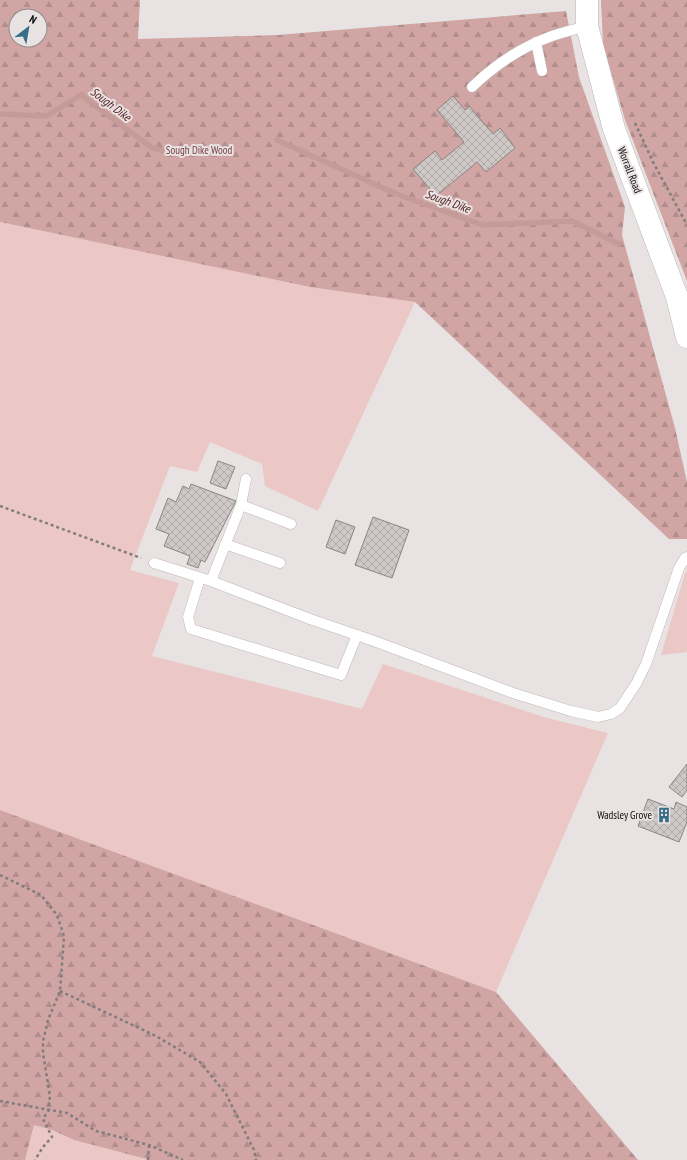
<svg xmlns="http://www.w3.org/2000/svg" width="687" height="1160" font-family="'PT Sans Narrow',sans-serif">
  <defs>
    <pattern id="forest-firs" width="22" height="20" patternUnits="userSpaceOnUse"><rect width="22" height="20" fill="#d0a5a4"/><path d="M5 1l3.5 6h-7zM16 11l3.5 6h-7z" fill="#b18d8c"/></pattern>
    <pattern id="building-cross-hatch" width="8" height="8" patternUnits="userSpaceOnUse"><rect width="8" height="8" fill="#cec8c7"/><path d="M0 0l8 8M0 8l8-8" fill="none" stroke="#b0abaa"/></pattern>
  </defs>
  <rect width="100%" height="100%" fill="#e9e2e2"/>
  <path fill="#ebc8c6" d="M0,222l310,65 105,15 -97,209 -53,-25 -3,-22 -52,-22 -13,30 -27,-6 -40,104 49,13 -27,73 210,53 21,-45 164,54 61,15 -112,259 -496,-182z
    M687,571v81l-26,3 24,-82z
    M34,1125l18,5 22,10 76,20h-125z"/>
  <path fill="url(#forest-firs)" fill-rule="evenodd" d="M0,0h140l-2,39 140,-4 288,-24 13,66 46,130 -3,28 53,193 12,54v57h-18l-254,-237 -105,-15 -310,-65zM16,16h24v24h-24z
    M601,0h86v281l-62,-161 -22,-75z
    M0,810l496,182 142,168h-488l-76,-20 -22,-10 -18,-5 -9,35h-25z"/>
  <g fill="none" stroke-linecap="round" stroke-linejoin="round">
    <path stroke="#c59b99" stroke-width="5.5" d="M0,114l46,2 35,-21 71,53 33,7
      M277,140l117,53 88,32 90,-4 47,23"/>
  </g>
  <path fill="url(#building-cross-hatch)" stroke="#8a8484" d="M453,96l12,14 4,-4 24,28 7,-6 15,20 -29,24 -9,-10 -41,34 -23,-27 22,-18 7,9 22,-18 -27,-32z
    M218,461l17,6 -9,22 -16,-6z
    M191,484l45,17 -31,61 -4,-2 -3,8 -11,-4 3,-8 -26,-10 5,-12 -13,-5 12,-31 8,4 7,-16 6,3z
    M373,517l36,13 -17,48 -37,-13z
    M336,520l19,7 -10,27 -19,-7z
    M687,764v26l-5,7 -13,-10z
    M648,799l26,10 2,-7 11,5v15l-8,20 -41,-16z"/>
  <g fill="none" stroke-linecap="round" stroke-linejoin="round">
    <g stroke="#beb7b7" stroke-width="11">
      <path id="service" d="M536,42l6,29
        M472,87c24,-23 49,-40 80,-51 11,-4 24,-7 35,-10
        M241,505l50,19
        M225,544l55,19
        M154,563l57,18 99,38 64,22 139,52 58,18 27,6 13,-3 9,-6 16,-24 10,-20 33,-96 6,-10 2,-1
        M200,578l-12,39 3,12 150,46 16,-40
        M211,581l30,-76 5,-26"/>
    </g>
    <g stroke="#beb7b7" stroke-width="23">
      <path id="tertiary" d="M587,0v26l27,103 63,168 10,40"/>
    </g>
    <path stroke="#827d7d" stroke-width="2.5" stroke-dasharray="3 3" stroke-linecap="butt" d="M635,123l18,39 34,63
      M0,506l141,52
      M0,875l41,20 16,20 7,21 -4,55 -12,29 -5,21v12l7,43 -2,15 -5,8 9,18 -9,10 -8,13
      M60,991l96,45 44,26 26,32 28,56 2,10
      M0,1101l67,12 29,18 53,14 34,15
      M148,1160l1,-15"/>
    <use href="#service" stroke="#fff" stroke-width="10"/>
    <use href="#tertiary" stroke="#fff" stroke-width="22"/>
  </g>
  <defs>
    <g id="building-bare" transform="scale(1.2)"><path d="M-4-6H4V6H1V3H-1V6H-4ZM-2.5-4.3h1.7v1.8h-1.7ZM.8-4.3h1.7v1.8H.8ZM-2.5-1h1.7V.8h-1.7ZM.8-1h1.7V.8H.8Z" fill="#366e88" stroke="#e9e2e2" stroke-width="2.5" paint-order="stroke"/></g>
  </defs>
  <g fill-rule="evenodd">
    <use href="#building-bare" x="664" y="815"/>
  </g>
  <g text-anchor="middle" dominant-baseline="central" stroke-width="4" stroke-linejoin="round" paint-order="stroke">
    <g font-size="11" fill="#763c3c" stroke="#e9e2e2">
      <text x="199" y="150">Sough Dike Wood</text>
    </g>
    <g font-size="11" fill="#0e0c0c" stroke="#e9e2e2">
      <text transform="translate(630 170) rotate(69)">Worrall Road</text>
    </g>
    <g font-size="11" fill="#0e0c0c" stroke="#e9e2e2" text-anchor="end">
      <text x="652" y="815">Wadsley Grove</text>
    </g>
    <g font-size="12" font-style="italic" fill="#572022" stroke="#e9e2e2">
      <text transform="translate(111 104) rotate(37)">Sough Dike</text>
      <text transform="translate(448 201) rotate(20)">Sough Dike</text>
    </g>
  </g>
  <g transform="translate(28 28) rotate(31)"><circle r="19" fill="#e9e2e2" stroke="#918c8c"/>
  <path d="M0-3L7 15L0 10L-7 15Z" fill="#366e88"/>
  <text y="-6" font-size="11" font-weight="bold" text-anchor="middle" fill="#0e0c0c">N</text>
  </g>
</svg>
